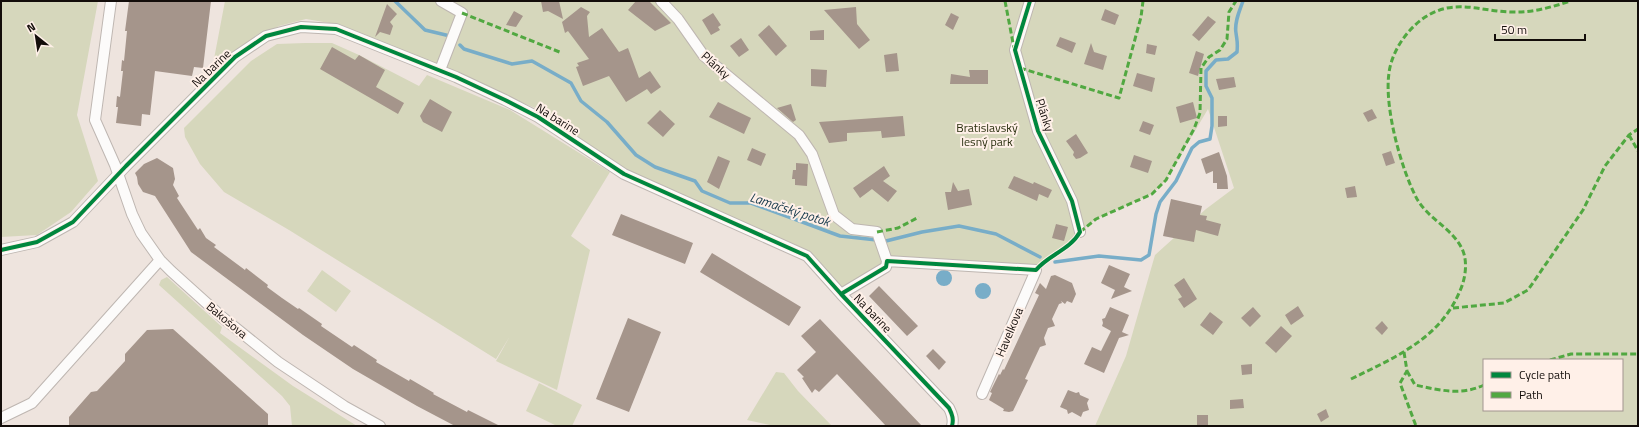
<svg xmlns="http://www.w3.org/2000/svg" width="1639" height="427" font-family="'Titillium Web',sans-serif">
  <rect width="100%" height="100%" fill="#eee4de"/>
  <path fill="#d6d7bc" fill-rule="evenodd" d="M1,1h97l-21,114 21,66 -27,31 -34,23 -36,2z
    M225,1h1413v425h-543l31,-70 29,-101 51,-46 28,-21 -26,-79 -42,71 -14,14 -56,25 -16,13 -4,8 -6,5 -28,18 -6,7 -149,-9 -46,33 -34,-38 -190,-87 -75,-58 -201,-86 -35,-6 -27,7 -39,21 -21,17 -5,-5zM1484,360h138v50h-138z
    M305,43h27l27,12 60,31 8,-11 83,35 100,62 -39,64 19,14 -33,140 -61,-29 14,-25 -14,23 -207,-129 -65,-38 -24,-28 -15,-27 -1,-9 67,-67 26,-17z
    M322,270l29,21 -15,21 -29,-21z
    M167,277l55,50 -2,6 73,53 64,40h-65l-2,-20 -8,-10 -123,-111 2,-5z
    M776,372l8,1 14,18 34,35h-58l-27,-6z
    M539,383l43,22 -10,21h-15l-31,-15z"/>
  <path fill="#78adc8" d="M936 278a8 8 0 1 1 16 0a8 8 0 1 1-16 0Z
    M975 291a8 8 0 1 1 16 0a8 8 0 1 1-16 0Z"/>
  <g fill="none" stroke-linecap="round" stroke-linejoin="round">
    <path stroke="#78adc8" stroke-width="3.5" d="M395,1l30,29 25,6
      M460,45l4,4 48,15 20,-3 39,22 10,18 26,21 29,33 19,12 40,14 7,10 28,12h21l89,33 46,5 36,-9 37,-6 37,8 44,23
      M1055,262l44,-6 42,4 8,-5 7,-41 4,-12 16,-21 16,-33 7,-6 11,-3 2,-13v-28l-6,-12v-15l10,-11 12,-1 9,-7c1,-10 0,-11 -1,-19 -2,-11 4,-23 7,-32"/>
  </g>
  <path fill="#a5958b" d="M129,1h82l-8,67 -9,-1 -2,9 -37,-5 -5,44 -8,-1 -1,12 -25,-3 2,-16h-2l1,-11 3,1 3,-26h-2l1,-11 2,1 3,-30h-2z
    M541,1h18l4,18 -15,-8 -5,1z
    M636,1h13l22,22 -16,8 -27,-21z
    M387,4l10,10 -7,8 3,4 -3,9 -10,-3 -5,5z
    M581,7l9,5 -3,4 2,21 13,-9 17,24 9,-4 11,30 11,-7 11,16 -10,7 -4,-5 -21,13 -17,-26 -26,10 -7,-19 3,-1 -2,-3 12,-4 -21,-28 -3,2 -3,-11z
    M856,7l1,17 13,16 -11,9 -35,-39z
    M1105,9l14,6 -4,10 -14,-5z
    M514,11l9,5 -7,11 -10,-2z
    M713,13l8,12 -3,2 2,3 -9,5 -9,-15z
    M951,13l8,4 -6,13 -8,-5z
    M1208,16l8,6 -17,19 -7,-6z
    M769,25l18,21 -11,10 -18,-21z
    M824,30v10h-14v-9z
    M1060,37l16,6 -4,10 -16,-7z
    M741,38l8,12 -10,7 -9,-11z
    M1091,43l3,9 13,4 -4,14 -19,-6z
    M1147,44l10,2 -2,9 -9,-2z
    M332,47l23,13 4,-5 26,15 -9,17 28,16 -6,11 -78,-45z
    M1196,51l8,3 -6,22 -9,-3z
    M897,53l2,18 -13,1 -2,-17z
    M811,69l16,1 -1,17 -15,-1z
    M969,70h19v14h-38l1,-10 19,3z
    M1137,73l18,5 -3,14 -19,-6z
    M1234,77l2,10 -17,3 -3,-11z
    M430,99l22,13 -10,20 -19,-10 -3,-6z
    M718,102l33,16 -7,16 -35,-17z
    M1193,102l4,16 -17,5 -4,-16z
    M791,104l5,16 -3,2 -16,-14z
    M1372,109l5,9 -9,4 -5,-9z
    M660,110l15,14 -12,13 -16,-14z
    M903,116l2,20 -23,2 -1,-7 -34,2v8l-18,2 -10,-21z
    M1218,116h9v10l-9,1z
    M1143,121l11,4 -4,10 -11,-4z
    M1076,134l12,19 -8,5 -4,1 -3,-4 1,-3 -8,-11z
    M752,148l14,6 -5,12 -14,-6z
    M1391,151l4,12 -9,3 -4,-12z
    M1219,152l8,24 1,13h-11v-6h-4v-12l-7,3 -5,-15z
    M1134,155l18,6 -4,12 -18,-6z
    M718,156l12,5 -11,28 -12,-7z
    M157,158l16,10 2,11 -2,6 6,11 -2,2 21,32 2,-2 6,10 10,7 -2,2 31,23 1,-2 22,17 -1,2 15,11 16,11 1,-1 23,16 -1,2 31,21 2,-2 23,15 -1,2 33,19 1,-2 24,14 -1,1 34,18 1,-2 32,16h-45l-38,-20 -64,-37 -50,-34 -112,-83 -36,-56 -12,-4 -5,-8 -1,-7 -2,-4 9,-9z
    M796,163l12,1 -1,22 -12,-1v-6h-3l1,-9h3z
    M884,166l6,10 -7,5 14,10 -9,11 -16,-13 -12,9 -7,-10z
    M1014,176l19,8 1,-2 18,8 -4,8 -9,-4 -2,7 -29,-13z
    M953,182l5,9 11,-2 3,16 -24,5 -3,-18h6z
    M1355,186l2,11 -10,1 -2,-10z
    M1171,199l31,7 -2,9 7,1 -1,4 15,4 -3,12 -22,-6 -2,12 -31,-6z
    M621,214l72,29 -8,21 -73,-29z
    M1056,224l12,3 -4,14 -12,-3z
    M712,253l89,54 -12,19 -89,-54z
    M1109,265l21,9 -6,13 8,4 -21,8 4,-9 -14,-7z
    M1055,275l17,8 4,11 -4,9 -5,-2 -2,3 -4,-3 1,2 -3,1 -7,15 3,7 -7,2 -4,10 2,7 -6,2 -15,32 3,1 -15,31 -4,1 -6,-1 1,-2 -15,-9 3,-7 -2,-1 9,-18 1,1 3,-6 1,1 35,-75 -4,-2 5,-10 6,6 5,-13z
    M1184,278l13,21 -13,9 -6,-9 4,-2 -8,-12z
    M879,286l39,40 -11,10 -38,-40z
    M1298,306l6,10 -13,9 -6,-10z
    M1110,307l19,8 -7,17 7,3 -10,3 -15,35 -20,-9 8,-17 9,4 10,-20 -9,-5 1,-3 -1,-4 3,-1z
    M1253,307l8,9 -11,11 -9,-9z
    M1210,312l13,10 -10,13 -13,-10z
    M628,318l33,14 -32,80 -33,-13z
    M820,319l102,107h-36l-49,-52 -18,18 -4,-3 -3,4 -10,-15 2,-1 -7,-7 19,-18 -15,-16z
    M1382,321l6,7 -6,7 -7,-7z
    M1281,326l11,10 -16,17 -11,-10z
    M173,329l95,85v12h-199v-9l22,-25 6,-1 16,-17 12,-13v-7l22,-24z
    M933,349l13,13 -7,8 -13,-14z
    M1252,364v10l-10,1 -1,-10z
    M1068,390l8,3 3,-1 1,3 9,4 -2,4 2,7 -6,2 -2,5 -9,-5 -4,2 -1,-4 -7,-3z
    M1243,399l1,9 -14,1v-9z
    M1326,409l3,8 -8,5 -4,-8z
    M1197,415h11v11h-11z"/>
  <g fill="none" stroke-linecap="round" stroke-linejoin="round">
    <g stroke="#beb6b1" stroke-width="12">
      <path id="street" d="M111,1l-16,119 20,45 17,49 9,19 19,27 11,11 51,46 56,45 66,44 36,20
        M661,1l17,18 26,37 95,79 13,19 22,61 18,14 25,3 10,29
        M1030,1l-15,49 23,81 34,70 8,31
        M440,70l22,-57 -21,-12
        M1,250l36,-8 36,-20 53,-56 109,-109 31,-21 35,-9 35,2 120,48 49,23 33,17 86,57 183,82 34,38 108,114c3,6 5,11 3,18
        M841,294l45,-27 1,-6 149,9 -54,124
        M1,418l31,-15 128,-143"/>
    </g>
    <use href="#street" stroke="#fcfbfa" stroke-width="10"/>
    <path stroke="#51a841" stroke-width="3" stroke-dasharray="6 3" stroke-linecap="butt" d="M1005,1l9,47
      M462,13l100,40
      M1020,68l99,30 22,-81 2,-16
      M1629,135l9,16
      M877,232l21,-4 21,-11
      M1080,232l16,-13 56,-25 14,-14 28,-51 6,-16 1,-45 8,-11 11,-7 7,-11 2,-27 7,-11
      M1453,308l51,-5 24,-13 55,-80 22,-44 24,-31 9,-6
      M1404,352l3,19 -7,12 16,43
      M1550,360l21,-6h67
      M1407,371l8,14c24,5 46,11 69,0
      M1351,379c43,-21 88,-40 108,-86 6,-12 9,-29 4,-42 -9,-22 -34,-31 -46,-52 -16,-30 -33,-92 -28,-126 3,-25 24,-53 48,-62 25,-10 49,1 75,1 21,1 39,-5 59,-11"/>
    <g stroke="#fff0e8" stroke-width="6">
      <path id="cycleway" d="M1,250l36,-8 36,-20 53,-56 109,-109 31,-21 35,-9 35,2 120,48 49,23 33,17 86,57 183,82 34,38 108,114c3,6 5,11 3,18
        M841,294l45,-27 1,-6 149,9c12,-15 34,-20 44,-38l-8,-31 -34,-70 -23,-81 15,-49"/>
    </g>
    <use href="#cycleway" stroke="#00873e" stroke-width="4"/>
  </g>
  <g text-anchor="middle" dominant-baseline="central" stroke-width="4" stroke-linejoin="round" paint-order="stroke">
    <g font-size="12" fill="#130d0a" stroke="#fff0e8">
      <text transform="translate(716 65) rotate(42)">Plánky</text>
      <text transform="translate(211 68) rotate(-44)">Na barine</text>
      <text transform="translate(1045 115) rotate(72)">Plánky</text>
      <text transform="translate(558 119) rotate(32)">Na barine</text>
      <text transform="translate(873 313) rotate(46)">Na barine</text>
      <text transform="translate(227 320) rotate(40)">Bakošova</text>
      <text transform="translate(1009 332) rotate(-67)">Havelkova</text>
    </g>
    <g font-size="12" fill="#2b3010" stroke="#fff0e8">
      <text x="987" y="127">Bratislavský<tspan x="987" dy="14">lesný park</tspan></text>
    </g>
    <g font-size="13" font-style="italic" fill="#15394b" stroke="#fff0e8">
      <text transform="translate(790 209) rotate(18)">Lamačský potok</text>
    </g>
  </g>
  <rect width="1639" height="427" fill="none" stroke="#130d0a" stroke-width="4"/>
  <rect x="1483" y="359" width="140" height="52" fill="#fff0e8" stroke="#a1958f"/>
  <rect x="1491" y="372" width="20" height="6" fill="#00873e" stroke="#a1958f"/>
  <text x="1519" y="379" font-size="12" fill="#130d0a">Cycle path</text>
  <rect x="1491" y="392" width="20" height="6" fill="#51a841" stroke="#a1958f"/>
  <text x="1519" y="399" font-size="12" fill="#130d0a">Path</text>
  <g transform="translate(36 36) rotate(330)" stroke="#fff0e8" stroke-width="3" paint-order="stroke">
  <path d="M0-3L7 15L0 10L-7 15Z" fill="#130d0a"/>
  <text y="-6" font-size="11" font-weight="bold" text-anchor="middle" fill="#130d0a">N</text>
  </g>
  <path d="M1495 34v6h90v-6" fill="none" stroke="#130d0a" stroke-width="2"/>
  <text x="1501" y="34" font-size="12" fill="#130d0a" stroke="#fff0e8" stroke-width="3" paint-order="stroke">50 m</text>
</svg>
